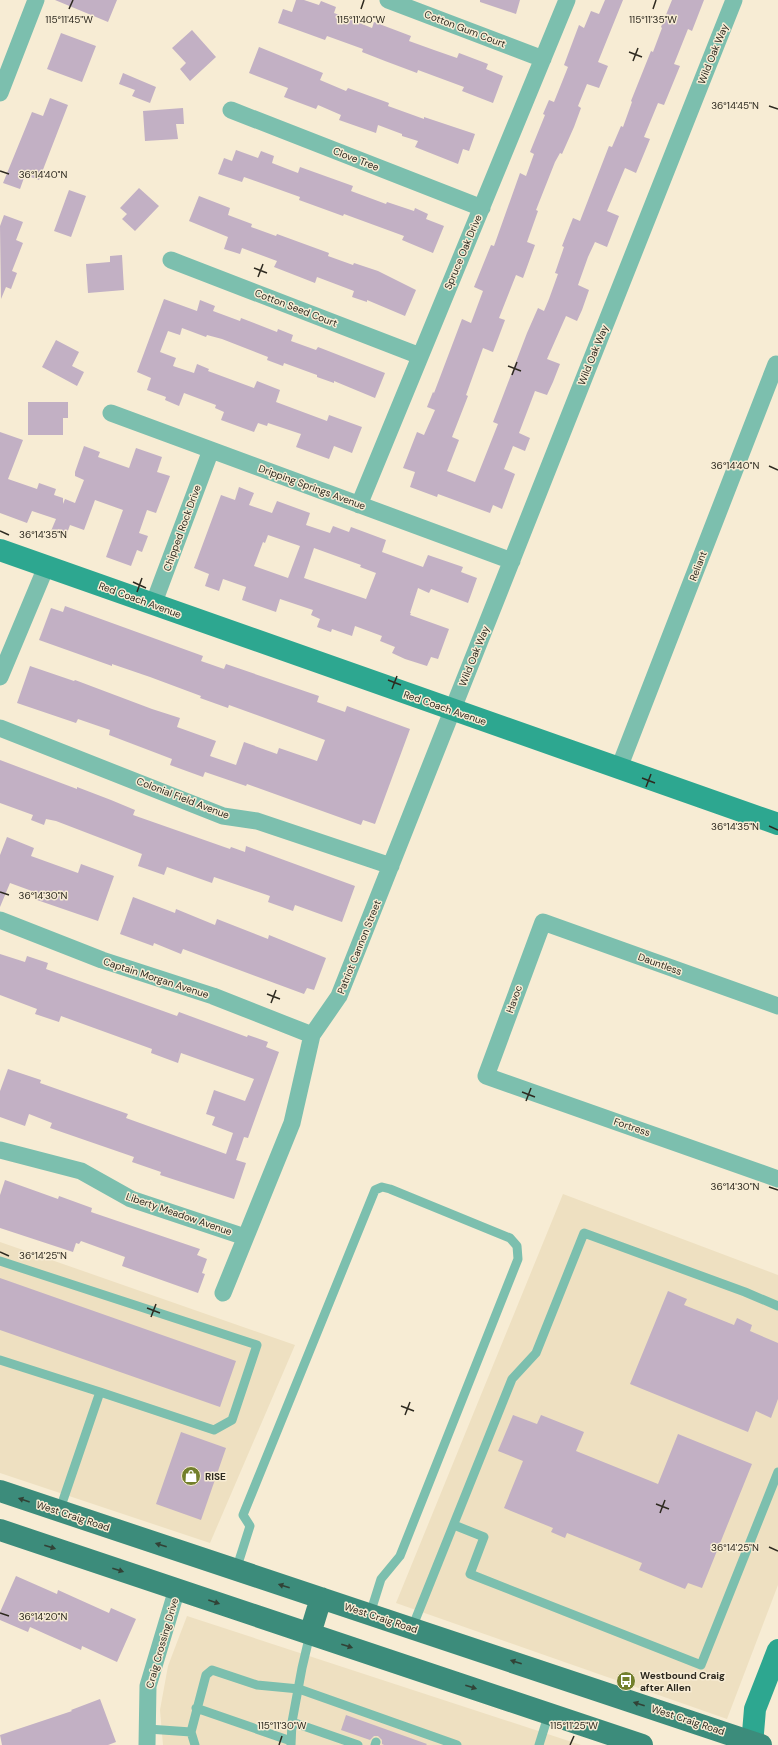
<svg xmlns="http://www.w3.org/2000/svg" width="778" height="1745" font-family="'DM Sans',sans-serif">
  <rect width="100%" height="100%" fill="#f7ecd4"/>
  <path fill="#eee0c1" d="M563,1194l215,81v310l-51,134 -331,-116z
    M0,1242l295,103 -85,198 -210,-70z
    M187,1616l394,129h-418l-3,-35 8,-44z"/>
  <path fill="#c2b0c4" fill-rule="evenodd" d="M55,0h62l-9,22z
    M296,0h8l15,5 2,-4 15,6 -2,6 16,6 22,9 2,-6 37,14 -2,5 25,9 23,8 2,-5 29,11 -2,5 17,7 -10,27 -31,-12 2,-4 -46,-17 -1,3 -32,-12 -23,-9 1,-3 -36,-13 -2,4 -47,-17 5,-14 9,3z
    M480,0h40l-4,14 -36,-12z
    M605,0h18l-25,62 10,4 -9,22 -12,-4 -9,22 3,2 -7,19 -12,27 -2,-1 -5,9 -19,48 2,1 -11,31 8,3 -12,33 -7,-3 -17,43 6,2 -12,32 -10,-4 -17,47 2,1 -16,41 7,3 -12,31 28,11 23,-58 -5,-2 34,-89 11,-25 6,3 5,-12 9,-25 -3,-1 9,-26 -2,-1 11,-28 7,3 29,-75 3,1 9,-21 2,1 9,-25 -1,-1 20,-50 2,1 9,-24 -1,-1 11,-27h32l-12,31 -4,-2 -14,35 6,2 -16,39 -6,-2 -14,34 6,2 -14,34 -11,-5 -18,43 12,5 -12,31 -12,-5 -7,15 -10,28 11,5 -7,20 -5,11 -11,-5 -19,43 13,5 -7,18 -6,13 -12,-4 -16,42 11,5 -5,13 -12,-5 -9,23 11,5 -13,35 -9,-4 -3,8 -52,-19 -1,3 -27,-10 5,-15 -12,-4 14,-36 7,3 11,-25 -8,-3 6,-15 1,1 28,-74 9,4 12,-32 -9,-4 17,-42 3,1 26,-73 6,3 8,-22 -4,-2 15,-37 -2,-1 6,-14 5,2 14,-35 -4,-2 15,-40 5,3 7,-17 8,3z
    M192,30l24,27 -26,24 -10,-12 6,-6 -14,-15z
    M61,33l35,13 -14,36 -35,-13z
    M259,47l64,26 -3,7 26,11 2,-3 41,15 -1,3 36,13v-2l51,17 -6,17 -6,-2 -5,15 -43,-17 3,-6 -16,-5v-2l-24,-9 -2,8 -37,-13 2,-5 -23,-10 -2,4 -32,-12 4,-9 -39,-15z
    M123,73l33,14 -6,16 -18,-7 3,-6 -16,-6z
    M50,98l18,7 -29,75 -14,-5 -5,14 -17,-6 29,-71 11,4z
    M183,108l1,16h-8l2,15 -33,2 -2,-30z
    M236,150l22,8 3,-7 13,5 -2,7 26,10 2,-6 53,19 -2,5 35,13 1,-2 27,9 1,-3 13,6 -2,5 18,7 -11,27 -31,-13 2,-4 -60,-22 -1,2 -44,-16 1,-3 -56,-20 -2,5 -24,-8 6,-16 8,3z
    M139,188l20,18 -24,25 -13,-12 5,-5 -7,-6z
    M69,190l17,6 -15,41 -17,-6z
    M199,196l31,12 -2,7 24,9 -1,3 25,9 1,-2 52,19 -1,3 25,9 1,-2 24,8 38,19 -11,26 -38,-16v2l-15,-5 2,-6 -37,-14 -2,6 -41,-16 3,-6 -35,-13 -2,6 -16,-5 4,-12 -39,-16z
    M4,215l19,7 -7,18 7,3 -11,28 5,2 -6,16 -5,-2 -5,12 -1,-73z
    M122,255l2,35 -36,3 -2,-29 24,-2v-6z
    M164,299l33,12 3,-11 15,6 -2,5 27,10 1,-3 36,14 1,-3 15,6 -2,6 25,9 2,-3 67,26 -10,25 -41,-17v2l-17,-6v-2l-33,-12 -1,3 -16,-6 1,-3 -46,-18 -15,-4 -1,2 -24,-9 -2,7 -12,-4 -8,21 16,6 -3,8 21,7 3,-9 12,5 -1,2 46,17 3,-7 23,9 -4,12 51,19 2,-6 33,12 -10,26 -18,-7 -5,13 -33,-12 5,-13 -33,-11 -1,3 -9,-3 -4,9 -33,-12 3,-8 -9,-4 1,-3 -32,-12 -5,13 -14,-6 1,-3 -19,-7 4,-12 -14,-6z
    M56,340l23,12 -7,14 12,6 -7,14 -35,-19z
    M28,402h40v16h-5v17h-35z
    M0,432l23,8 -15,39 29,10 2,-6 17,6 -2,6 9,3v6l2,-5 10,4 9,-23 -9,-4v-4l9,-26 16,6 -2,5 31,11 7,-20 26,9 -5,15 13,4 -14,37 -9,-3 -8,23 9,3 -6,16 -5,-2 -6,16 -25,-9 17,-47 -28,-10 -11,30 -14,-5 -4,11 -15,-5 5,-12 -24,-8 -5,12 -27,-10z
    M239,487l15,6 -5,12 23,8 5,-12 33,12 -4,12 24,8 3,-7 16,6 2,-5 35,13 -4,12 41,15 5,-12 35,12 -2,5 16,6 -9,25 -37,-14 -2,4 -11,-5 -8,25h1l-1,2 39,14 -11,30 -7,-2 -4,9 -22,-7 -13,-6 3,-6 -15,-6 2,-5 -27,-10 -3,10 -20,-7 -1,3 -14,-5 3,-8 -9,-4 2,-5 -33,-11 -4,13 -34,-12 4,-13 -23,-8 -4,12 -14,-5 4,-12 -15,-6 27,-73 14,5zM268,535l32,11 -12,32 -34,-12 9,-24 2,1zM314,548l47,17 -1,2 16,6 -10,26 -62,-21z
    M65,606l138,50 -2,5 23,8 2,-5 93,32 -2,6 28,10 2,-6 63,23 -35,95 -12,-4 -2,5 -114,-41 -1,2 -41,-14 -2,5 -33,-12 2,-6 -63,-24 1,-5 -32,-11 -2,4 -59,-20 13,-37 44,15 1,-1 77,29 28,9 -3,9 39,14 -6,15 26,9 8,-23 33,12 2,-6 38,13 8,-21 -96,-35 -1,3 -28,-10 1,-2 -51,-19 -38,-13v2l-73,-26 12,-32 12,4z
    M0,760l77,29v-2l34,13 24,10 -2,5 97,34 1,-2 14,5 1,-6 109,40 -13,36 -47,-17 -2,6 -25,-9 2,-6 -56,-19 -2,6 -45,-16 -3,8 -26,-9 4,-12 -86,-33 -10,-2 -2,6 -13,-5 2,-5 -33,-12z
    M7,837l27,11 -3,8 47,17 3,-9 33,12 -16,45 -61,-21 3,-6 -30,-11 -10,24v-52z
    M133,897l42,16 1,-4 39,16 2,-6 51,20 1,-4 57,23 -12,32 -7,-2 -3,6 -121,-45 -2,5 -27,-11 -1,3 -33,-12z
    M0,954l25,8 2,-6 21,7 -2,6 131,47 2,-4 68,25 1,-2 20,7 -2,5 13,5 -31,86 -4,-1 -8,23 10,3 -12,36 -74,-24 1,-3 -29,-10 2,-5 -84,-29 2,-5 -23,-9 -4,12 -25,-9v-26l8,-22 33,11 -1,3 88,31 -2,4 100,36 7,-21 -21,-8 3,-8 -9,-3 8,-24 31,11 9,-22 -73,-26 -3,10 -27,-10 1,-4 -91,-33 -2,6 -24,-8 2,-5 -37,-14z
    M5,1180l53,19 1,-3 33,12 -1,4 109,37 -3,6 10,4 -5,14 3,1 -7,19 -76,-27 3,-9 -44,-16 -2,3 -3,-1 -3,9 -73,-24v-33z
    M0,1278l236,83 -16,46 -220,-77z
    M668,1291l19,8 -3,6 50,20 3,-7 15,7 -2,6 28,12v56l-7,19 -15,-7 -8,21 -118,-48z
    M513,1415l24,9 4,-9 43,17 -8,19 82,33 20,-50 74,30 -50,124 -14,-5 -3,6 -46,-19 3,-7 -75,-30 -2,5 -14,-6 2,-4 -49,-20 19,-47 -25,-10z
    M181,1432l45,16 -25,72 -45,-16z
    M16,1576l41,18 1,-4 51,23 2,-5 25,11 -19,43 -35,-16 -1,4 -51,-23 -2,5 -28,-12v-8z
    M100,1699l16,43 -8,3h-106l-2,-10 72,-24 -1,-1z
    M346,1715l81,29 -1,1h-42l-2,-1v-4l-4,-4h-4l-4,4 -29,-10z"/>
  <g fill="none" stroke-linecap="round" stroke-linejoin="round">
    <path stroke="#7cbfae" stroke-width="9" d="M0,1261l257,84 -25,75 -18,10 -114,-38 -41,120
      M0,1360l100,32
      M454,1525l30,12 -14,37 231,91 77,-193
      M236,1570l14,-44 -7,-11 132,-325 7,-3 8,2 120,49 7,8 1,13 -118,297 -19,23 -11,35
      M412,1628l100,-249 24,-26 48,-120 161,59 33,14
      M196,1708l95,33
      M292,1722l66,23
      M148,1729l43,3 15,-57 6,-5 45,15 42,4 158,56
      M191,1732l4,13
      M291,1745l1,-23 10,-54 8,-34
      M375,1745l1,-3
      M539,1745l10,-32"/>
    <path stroke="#7cbfae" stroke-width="17" d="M388,0l155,59
      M0,93l36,-93
      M231,110l251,98
      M171,260l249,96
      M111,413l401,148
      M359,505l208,-505
      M153,605l58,-155
      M0,677l46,-110
      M0,728l223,88 34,5 134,45
      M619,768l157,-404 2,1
      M0,920l102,40 111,36 99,39
      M778,1006l-235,-84 -57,154 292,103
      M0,1150l81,21 50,28 114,38
      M223,1293l69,-170 20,-88 27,-39 395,-996
      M147,1745l1,-59 29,-97"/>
    <path stroke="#2da790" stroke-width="22" d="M0,550l778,274
      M752,1745l3,-36 23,-59"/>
    <path stroke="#3c8c7b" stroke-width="22" d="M0,1491l761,254
      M0,1530l642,215
      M310,1634l11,-36"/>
  </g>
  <defs><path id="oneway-solid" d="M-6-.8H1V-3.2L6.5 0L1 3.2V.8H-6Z"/></defs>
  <g fill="#314236">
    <use href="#oneway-solid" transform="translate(24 1500) rotate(-161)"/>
    <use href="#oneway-solid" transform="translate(161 1545) rotate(-162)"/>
    <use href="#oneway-solid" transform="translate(50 1547) rotate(18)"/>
    <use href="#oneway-solid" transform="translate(118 1570) rotate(18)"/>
    <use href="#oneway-solid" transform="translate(284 1586) rotate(-162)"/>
    <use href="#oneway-solid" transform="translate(214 1602) rotate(19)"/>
    <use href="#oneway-solid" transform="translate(347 1646) rotate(18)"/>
    <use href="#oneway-solid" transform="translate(516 1662) rotate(-162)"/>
    <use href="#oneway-solid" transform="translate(471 1687) rotate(18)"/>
    <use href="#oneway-solid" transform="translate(639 1704) rotate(-162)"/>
  </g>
  <path fill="none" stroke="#2d291f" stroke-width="1.5" d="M69,9l4,-9M361,9l3,-9M653,9l3,-9M629,52l13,5M633,61l5,-13M769,106l9,3M0,171l9,3M254,268l13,5M258,277l5,-13M508,366l13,5M512,375l5,-13M769,466l9,4M0,531l9,4M133,582l13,6M137,592l5,-14M388,680l13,5M392,689l5,-13M642,778l13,5M646,787l5,-13M769,826l9,4M0,892l9,3M267,994l13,5M271,1003l5,-13M522,1092l13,5M526,1101l5,-13M769,1187l9,3M0,1252l9,4M147,1308l13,5M151,1317l5,-13M401,1406l13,5M405,1415l5,-13M656,1504l13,5M660,1513l5,-13M769,1547l9,4M0,1613l9,3M279,1745l3,-9M570,1745l4,-9"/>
  <defs>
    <g id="shop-disc" transform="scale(1)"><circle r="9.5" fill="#727f2c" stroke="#f7ecd4"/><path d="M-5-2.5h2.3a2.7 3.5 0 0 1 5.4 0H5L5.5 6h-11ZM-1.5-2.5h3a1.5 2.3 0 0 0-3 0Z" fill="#fff"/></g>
    <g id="bus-disc" transform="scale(1)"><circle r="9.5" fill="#727f2c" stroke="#f7ecd4"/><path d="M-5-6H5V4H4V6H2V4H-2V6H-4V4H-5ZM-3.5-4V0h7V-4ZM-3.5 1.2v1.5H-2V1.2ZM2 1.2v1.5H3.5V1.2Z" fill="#fff"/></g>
  </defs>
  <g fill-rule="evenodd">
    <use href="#shop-disc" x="191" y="1476"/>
    <use href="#bus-disc" x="626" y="1681"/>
  </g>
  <g text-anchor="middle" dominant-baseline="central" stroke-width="3" stroke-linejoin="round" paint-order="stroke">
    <g font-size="10" fill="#2d291f" stroke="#f7ecd4">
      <text transform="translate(465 29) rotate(21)">Cotton Gum Court</text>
      <text transform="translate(713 54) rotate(-68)">Wild Oak Way</text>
      <text transform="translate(356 159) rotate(21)">Clove Tree</text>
      <text transform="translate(463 252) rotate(-67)">Spruce Oak Drive</text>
      <text transform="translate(296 308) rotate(21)">Cotton Seed Court</text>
      <text transform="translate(593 355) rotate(-68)">Wild Oak Way</text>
      <text transform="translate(312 487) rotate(20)">Dripping Springs Avenue</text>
      <text transform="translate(182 528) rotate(-70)">Chipped Rock Drive</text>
      <text transform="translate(698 566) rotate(-69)">Reliant</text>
      <text transform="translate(140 600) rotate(20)">Red Coach Avenue</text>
      <text transform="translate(474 656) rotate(-68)">Wild Oak Way</text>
      <text transform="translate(445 708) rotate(19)">Red Coach Avenue</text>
      <text transform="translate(183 798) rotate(21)">Colonial Field Avenue</text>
      <text transform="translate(359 947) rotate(-68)">Patriot Cannon Street</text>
      <text transform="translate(660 964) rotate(20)">Dauntless</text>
      <text transform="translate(156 978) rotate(18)">Captain Morgan Avenue</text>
      <text transform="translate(514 999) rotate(-70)">Havoc</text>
      <text transform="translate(632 1127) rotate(19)">Fortress</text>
      <text transform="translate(179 1214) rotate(19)">Liberty Meadow Avenue</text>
      <text transform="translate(73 1516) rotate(18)">West Craig Road</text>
      <text transform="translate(381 1618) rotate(18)">West Craig Road</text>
      <text transform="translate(162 1643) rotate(-74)">Craig Crossing Drive</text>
      <text transform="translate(688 1720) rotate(18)">West Craig Road</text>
    </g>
    <g font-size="10" font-weight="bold" fill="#2d291f" stroke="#f7ecd4" text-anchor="start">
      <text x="205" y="1476">RISE</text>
      <text x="640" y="1675">Westbound Craig<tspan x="640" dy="12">after Allen</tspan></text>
    </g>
  </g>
  <g font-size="10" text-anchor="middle" fill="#2d291f" stroke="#f7ecd4" stroke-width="3" stroke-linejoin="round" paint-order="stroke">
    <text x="69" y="23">115°11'45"W</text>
    <text x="361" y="23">115°11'40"W</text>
    <text x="653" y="23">115°11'35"W</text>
    <text x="735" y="109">36°14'45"N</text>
    <text x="43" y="178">36°14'40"N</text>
    <text x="735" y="469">36°14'40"N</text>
    <text x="43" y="538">36°14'35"N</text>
    <text x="735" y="830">36°14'35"N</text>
    <text x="43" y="899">36°14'30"N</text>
    <text x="735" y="1190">36°14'30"N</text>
    <text x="43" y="1259">36°14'25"N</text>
    <text x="735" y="1551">36°14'25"N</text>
    <text x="43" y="1620">36°14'20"N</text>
    <text x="282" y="1729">115°11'30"W</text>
    <text x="574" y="1729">115°11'25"W</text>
  </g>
</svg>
